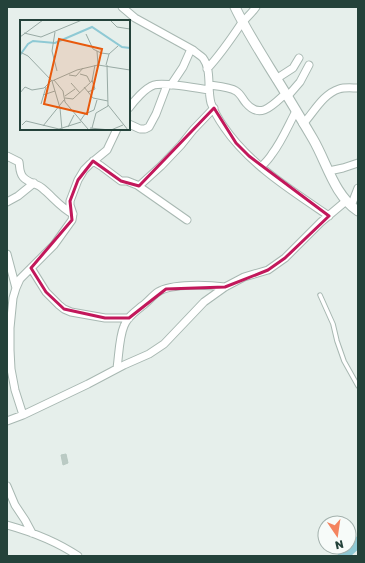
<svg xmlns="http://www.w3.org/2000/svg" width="365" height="563" font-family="'Golos Text',sans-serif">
  <rect width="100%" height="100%" fill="#e6efeb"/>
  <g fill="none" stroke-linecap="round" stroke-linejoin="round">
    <path stroke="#8ec9d4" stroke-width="11" d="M343,556l15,-14"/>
  </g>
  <path fill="#bbcac4" stroke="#b8c9c2" d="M66,454l2,9 -5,2 -2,-10z"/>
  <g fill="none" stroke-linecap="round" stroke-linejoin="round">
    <g stroke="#a8b8b2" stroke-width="5.5">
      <path id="service" d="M320,295l13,29 4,17 7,20 14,25"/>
    </g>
    <g stroke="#a8b8b2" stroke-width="9">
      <path id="minor" d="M122,7l13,11 58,32c3,3 7,5 10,8 9,12 4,31 8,45 3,8 8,17 13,24 25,37 68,64 105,89
        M207,69c13,-14 24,-30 34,-45 5,-6 11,-11 15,-17
        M276,79l17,-11 6,-10
        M171,85l12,-18 8,-18
        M209,85c7,1 21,2 27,6 5,3 7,9 10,12 14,17 27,2 39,-9
        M287,97l13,-15 9,-17
        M129,108c5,-7 16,-20 25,-23 10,-3 43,3 55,5
        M129,124l11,5h5l4,-2 7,-13 11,-29
        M303,124c11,-12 20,-30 36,-35 6,-2 13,-1 19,-1
        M7,156l12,6c1,5 0,10 4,15 5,6 13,6 19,11 10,8 19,20 31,26
        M93,161l8,5 20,15h6l10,4 50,35
        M261,167c4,-4 8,-8 11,-13 10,-13 16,-28 24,-43
        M329,171l14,-3 15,-5
        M139,186l22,-20 20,-21 12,-15 21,-22
        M7,202l11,-6 16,-13
        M351,206l7,-18
        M7,254l9,34
        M31,268l15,24 13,13 5,4 7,3 34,6h24
        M117,368c2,-13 2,-30 7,-42 3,-9 11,-14 18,-20 6,-4 10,-10 16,-14 13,-9 52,-7 67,-5
        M23,415l-8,-25 -4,-21 -1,-19v-22l3,-30 3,-10 4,-9 34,-34 18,-25 1,-6 -3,-9v-4l8,-21 6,-10 6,-6 17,-14 10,-21
        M7,421l16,-6 65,-31 36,-19 25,-11 15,-10 40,-42 21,-15 19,-10 24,-7 17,-12 36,-36 25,-21
        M7,486l8,19 10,15 7,13
        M7,525c25,7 49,16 71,31"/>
    </g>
    <g stroke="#a8b8b2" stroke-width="11">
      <path id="tertiary" d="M235,7c11,23 25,45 38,66 14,22 27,44 40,66 14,24 21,56 45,72"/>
    </g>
    <use href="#service" stroke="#fff" stroke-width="3.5"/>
    <use href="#minor" stroke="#fff" stroke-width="7"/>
    <use href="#tertiary" stroke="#fff" stroke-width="9"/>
  </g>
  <path fill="none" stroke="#c2185b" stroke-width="3" stroke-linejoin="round" d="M214,108l22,35 13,13 80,60 -44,42 -17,12 -43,17 -59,2 -37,29h-24l-41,-9 -18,-17 -15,-24 41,-48 -2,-19 8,-21 15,-19 28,20 18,5z"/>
  <g transform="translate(20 20)">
    <rect width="110" height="110" fill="#e6efeb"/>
    <path fill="none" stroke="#8ec9d4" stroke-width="2" d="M0,35l8,-11 5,-3 22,2 37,-16 30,20 8,1"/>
    <path fill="none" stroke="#98aaa4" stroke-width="1" d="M90,0l7,7 13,2M35,12l-3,19 5,20M4,13l17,4 41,-17M66,14l7,15 8,4 8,1M0,17l23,-17M77,31l1,14M0,32l8,4 24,25 8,27 2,22M86,45l3,-11 9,-8M60,54l7,2 3,6M49,55l7,1 7,-8M34,60l9,11 2,11 23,27M32,61l25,-11 21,-5 32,5M51,63l9,10M64,67l9,11 15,3M68,72l7,-3 -3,-9M0,73l5,-6 7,3 12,-2 7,-7M23,75l12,-4M45,76l10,-7M45,78l8,1 19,-18 3,-16M21,84l5,-17M88,85l20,25M60,101l5,-7 9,-4 3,-10M2,105l4,-4 33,8 22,-7M23,106l21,-26M48,107l6,-12M70,108l20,2M72,108l4,-15 12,-7 -1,-41M91,110l12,-5"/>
    <path fill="#e8590c" fill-opacity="0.15" stroke="#e8590c" stroke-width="2" d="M39,19l43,10 -15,65 -43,-10z"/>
    <rect width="110" height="110" fill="none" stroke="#24423a" stroke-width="2"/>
  </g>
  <rect width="365" height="563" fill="none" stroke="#24423a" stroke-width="16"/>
  <g transform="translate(337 535) rotate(167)"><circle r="19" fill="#f7fbf9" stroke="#a3b1ad"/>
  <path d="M0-3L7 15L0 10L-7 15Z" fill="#f4845f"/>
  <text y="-6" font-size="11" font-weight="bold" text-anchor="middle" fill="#24423a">N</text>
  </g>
</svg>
